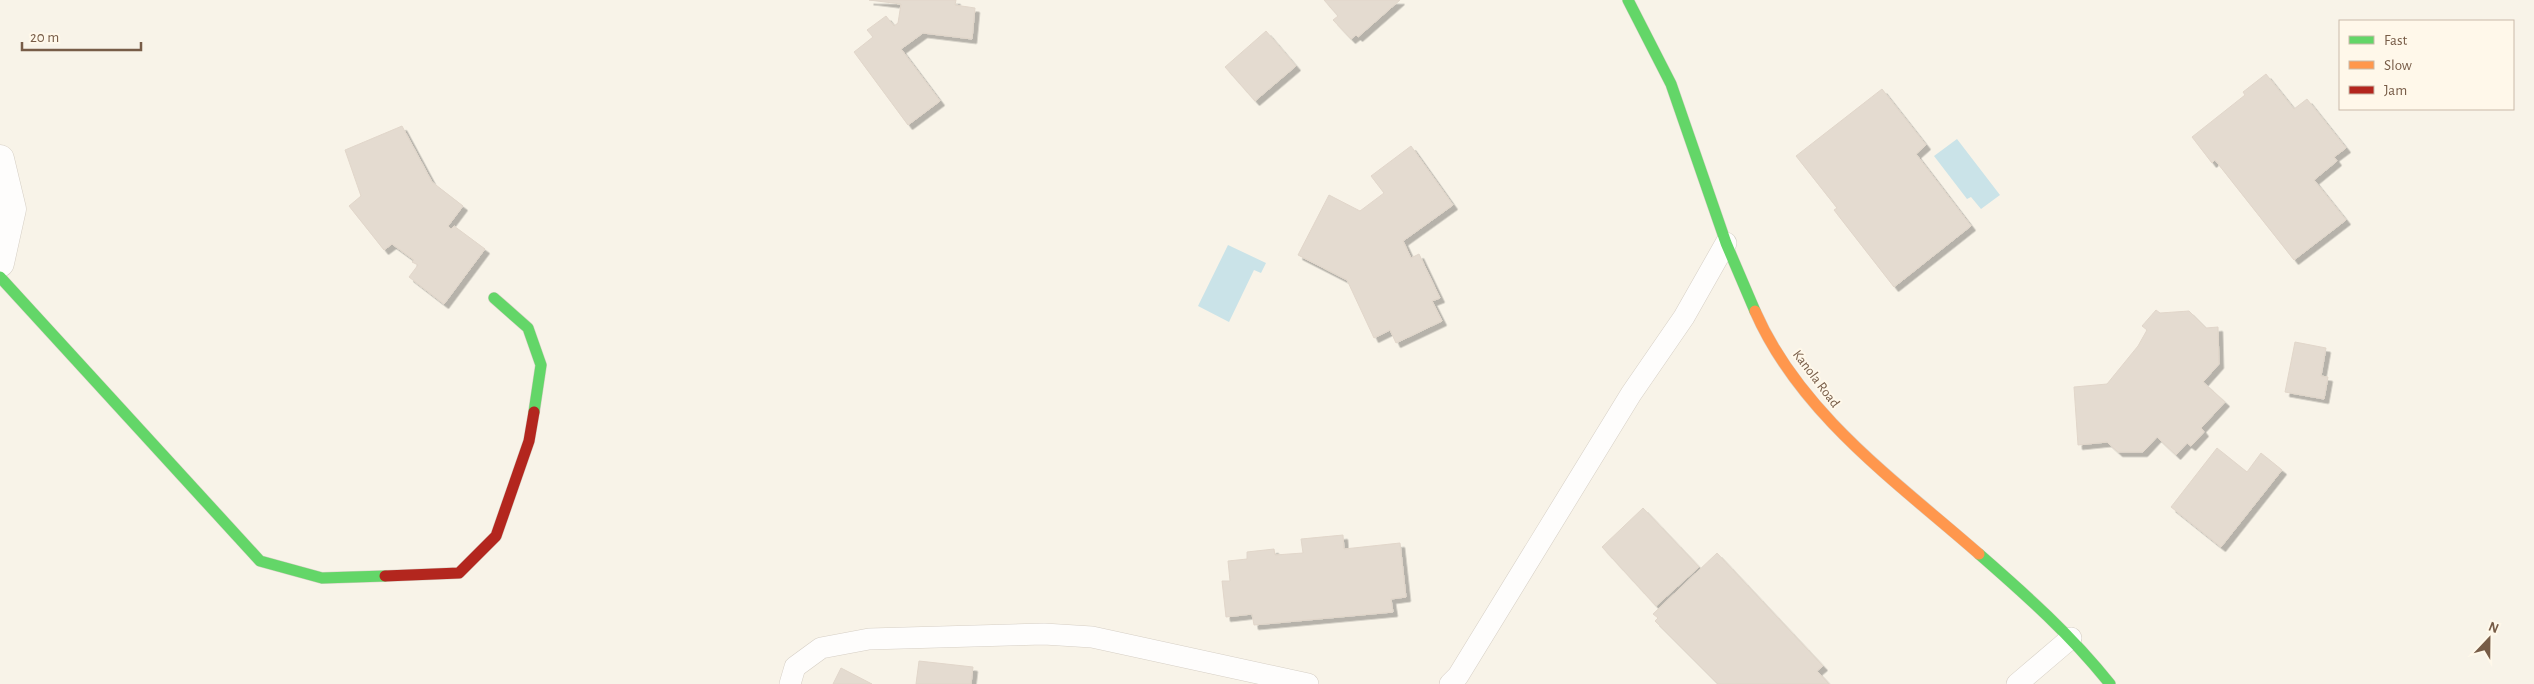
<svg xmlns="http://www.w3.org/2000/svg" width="2534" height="684" font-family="'Alegreya Sans',sans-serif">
  <defs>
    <filter id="shadow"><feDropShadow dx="4.5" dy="4.5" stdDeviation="0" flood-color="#0004"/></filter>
  </defs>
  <rect width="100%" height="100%" fill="#f8f3e8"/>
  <path fill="#cae3e8" d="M1957,139l43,56 -19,14 -10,-12 -4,2 -33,-43z
    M1228,245l38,18 -5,10 -7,-3 -25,52 -31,-16z"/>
  <path fill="#e4dbd0" stroke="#e1d6ca" filter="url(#shadow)" d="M956,0l-1,5 20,3 -3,31 -49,-6 -22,16 39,52 -32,24 -54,-73 19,-15 -6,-7 19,-14 8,10 4,-3 3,-19 -32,-4z
    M1324,0h76l-42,37 -2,-2 -5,4 -18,-19 5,-4z
    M1266,31l30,35 -41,35 -30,-34z
    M2266,74l28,35 13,-10 39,49 -12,9 3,4 -23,19 32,40 -52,40 -79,-100 -3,3 -20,-26 53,-42 -2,-3z
    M1882,89l44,56 -10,9 55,72 -77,61 -60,-77 3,-2 -41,-52z
    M402,126l30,56 31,24 -15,20 3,3 3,-3 31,23 -41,55 -35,-27 9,-12 -6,-3 2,-2 -22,-16 -8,6 -35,-44 12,-10 -16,-46z
    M1411,146l42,59 -50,36 8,17 8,-4 21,44 -8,3 10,20 -46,22 -6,-13 -16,8 -27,-58 -49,-25 31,-60 31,16 24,-18 -13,-17z
    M2156,310l4,3 29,-2 17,17 12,-1 1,37 -16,18 22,20 -24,26 3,4 -13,14 -4,-3 -11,12 -19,-18 -14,15h-25l-11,-10 -29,3 -4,-58 33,-3 31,-38 9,-16 -5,-4z
    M2295,342l31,6 -5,28 7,1 -4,22 -39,-7z
    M2217,448l30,24 14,-19 21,17 -61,77 -50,-40z
    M1643,508l56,59 -43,39 -54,-59z
    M1343,535l1,14 56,-6 6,54 -15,2 2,13 -139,13 -2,-11 -26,3 -4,-36h8l-2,-20 19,-2v-7l27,-3 1,6 28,-2 -2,-14z
    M1717,553l106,113 -6,5 12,13h-111l-63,-63 3,-3 -5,-4z
    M919,661l54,6 -2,17h-55z
    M841,668l31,16h-39z"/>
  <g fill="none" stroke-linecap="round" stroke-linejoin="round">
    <g stroke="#d6cfc5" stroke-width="22">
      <path id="lane" d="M790,684l5,-17 26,-19 48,-9 175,-5 48,3 216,47
        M1450,684l8,-8 173,-282 53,-77 42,-74
        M2017,684l54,-46"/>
    </g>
    <g stroke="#d6cfc5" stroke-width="29">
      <path id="street" d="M0,159l12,50 -12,54"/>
    </g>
    <g stroke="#d6cfc5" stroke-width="12">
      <path id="fast" d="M1628,0l43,84 55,159 29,68
        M0,277l260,284 62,17 63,-2
        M494,298l34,30 13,37 -7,47
        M1979,554c47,41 92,81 131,130"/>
    </g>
    <g stroke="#d6cfc5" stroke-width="12">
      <path id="slow" d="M1755,311c45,103 142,171 224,243"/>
    </g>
    <g stroke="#d6cfc5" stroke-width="12">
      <path id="jam" d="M385,576l74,-3 37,-37 33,-95 5,-29"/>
    </g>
    <use href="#lane" stroke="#fefdfc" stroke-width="21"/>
    <use href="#street" stroke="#fefdfc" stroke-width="28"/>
    <use href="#fast" stroke="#63d668" stroke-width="11"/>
    <use href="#slow" stroke="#ff974d" stroke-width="11"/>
    <use href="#jam" stroke="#b3261e" stroke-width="11"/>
  </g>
  <g text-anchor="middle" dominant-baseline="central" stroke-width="4" stroke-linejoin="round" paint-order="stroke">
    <g font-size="14" fill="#775c47" stroke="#fff8ea">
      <text transform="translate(1816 379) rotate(53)">Kanola Road</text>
    </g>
  </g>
  <rect x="2339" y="20" width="175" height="90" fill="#fff8ea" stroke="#c9baa9"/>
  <rect x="2349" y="36" width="25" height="8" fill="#63d668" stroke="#c9baa9"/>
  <text x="2384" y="45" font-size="15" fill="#775c47">Fast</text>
  <rect x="2349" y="61" width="25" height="8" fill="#ff974d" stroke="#c9baa9"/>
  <text x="2384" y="70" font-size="15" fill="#775c47">Slow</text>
  <rect x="2349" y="86" width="25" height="8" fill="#b3261e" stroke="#c9baa9"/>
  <text x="2384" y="95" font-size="15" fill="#775c47">Jam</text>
  <g transform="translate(2489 639) rotate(22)" stroke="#fff8ea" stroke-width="4" paint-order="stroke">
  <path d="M0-4L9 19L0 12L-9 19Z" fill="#775c47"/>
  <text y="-8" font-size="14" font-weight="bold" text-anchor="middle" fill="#775c47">N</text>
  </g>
  <path d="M22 42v8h119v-8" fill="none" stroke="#775c47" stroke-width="2.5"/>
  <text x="30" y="42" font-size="15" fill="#775c47" stroke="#fff8ea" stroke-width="4" paint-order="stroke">20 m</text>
</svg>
